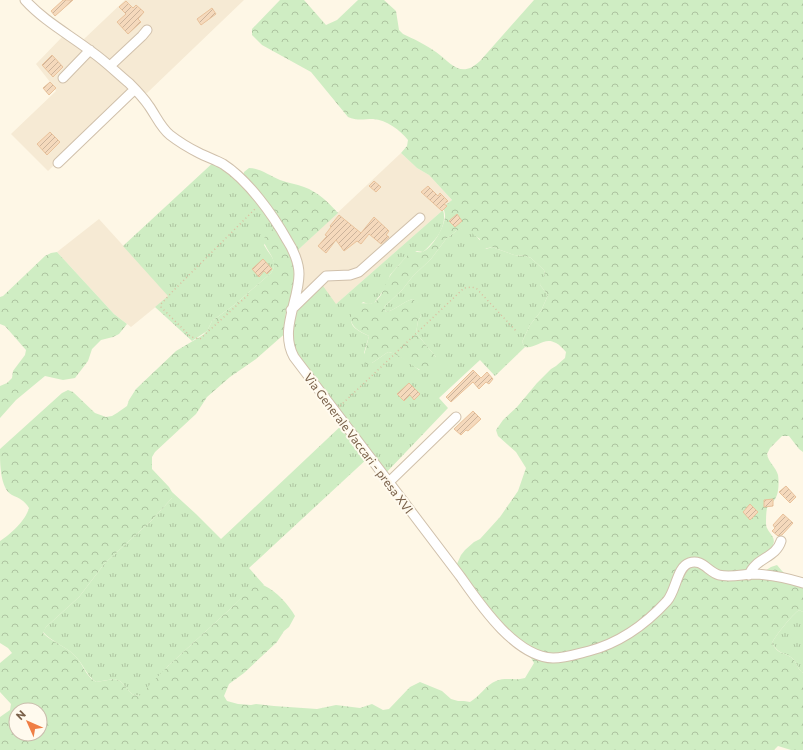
<svg xmlns="http://www.w3.org/2000/svg" width="803" height="750" font-family="Commissioner,sans-serif">
  <defs>
    <pattern id="grass-tufts" width="24" height="20" patternUnits="userSpaceOnUse"><rect width="24" height="20" fill="#cfedc3"/><path d="M3 7l-1-3M5 7V3M7 7l1-3M15 17l-1-3M17 17v-4M19 17l1-3" fill="none" stroke="#adc3a0"/></pattern>
    <pattern id="forest-crowns" width="20" height="18" patternUnits="userSpaceOnUse"><rect width="20" height="18" fill="#cfedc3"/><path d="M2 6a3 3 0 1 1 6 0M12 15a3 3 0 1 1 6 0" fill="none" stroke="#adc3a0"/></pattern>
    <pattern id="building-hatch" width="6" height="6" patternUnits="userSpaceOnUse"><rect width="6" height="6" fill="#f5d9bc"/><path d="M-1 1l2-2M0 6l6-6M5 7l2-2" fill="none" stroke="#cbb39b"/></pattern>
  </defs>
  <rect width="100%" height="100%" fill="#fef7e6"/>
  <path fill="#f6ead4" d="M125,0h119l-97,93 -5,-1 -55,-48 -3,-5z
    M64,35l30,22 40,35h-5l-81,79 -37,-37 45,-43 -6,-9 -14,-18z
    M401,153l16,15 12,7 23,25 -8,7 -1,3 -107,94 -51,12 18,-54 -4,-5v-8z
    M99,219l70,77 -38,31 -17,-13 -57,-62z"/>
  <path fill="url(#grass-tufts)" d="M217,159l26,20 33,47 -12,19c6,11 15,16 7,28l-37,32 -22,16 -5,10 -15,10 -37,-34 13,-11 -45,-50z
    M443,210c5,17 -8,31 -20,42l-6,-1 -11,6 -16,18 -4,12 -12,16 -6,1 -5,-2c-16,18 -17,24 6,34l-5,17 8,10 16,-11c11,1 22,11 31,18l17,-13 -20,-24 2,-12 3,-5 -8,-17c-11,3 -17,11 -27,13l-2,-5 18,-17 11,-14 18,-17 15,-20 10,-8 10,-5c8,8 15,14 20,23l6,-2 22,8 12,1 5,2 13,12 1,6 -5,9 8,10 -7,16 -11,14 -8,17 3,5 -30,29 -15,-16 -41,38 9,10 -65,68 -14,-19 -120,111 15,17 -12,2 -22,22 -62,57 -24,27 -5,3 -7,-2 -12,-13 -6,-2 -18,3c-11,-8 -12,-18 -22,-27 -9,-9 -22,-13 -31,-23l3,-5 33,-30 26,-34 46,-42 21,-23v-6l24,22 25,25 122,-115 -53,-69 -2,-30 -3,-9 38,-30 13,18z
    M799,610l4,2v61c-6,-4 -6,-11 -11,-15 -9,-7 -12,-2 -20,-15 3,-7 21,-29 27,-33z"/>
  <path fill="url(#forest-crowns)" fill-rule="evenodd" d="M280,0h24l22,25 11,-5 21,-20h26l12,11 3,19 4,4c9,4 25,12 33,18 16,12 25,27 44,9l54,-61h269v452l-4,-3 -10,-13h-7l-12,12 -3,6c1,8 9,13 11,21 1,6 1,19 -3,24 -2,4 -6,5 -8,9 -1,5 -1,11 -1,16 0,8 11,12 7,21 -3,8 -17,18 -23,24l7,7 14,-9 6,-2c7,9 14,15 26,13v34l-4,-2c-6,4 -24,26 -27,33 7,13 11,8 20,15 5,4 5,11 11,15v77h-12l-13,-4 -4,4h-774v-33l10,-7 1,-6 -11,-12v-29l12,-10 -4,-5 -8,-5v-102c10,-6 26,-21 29,-33 -4,-7 -10,-10 -17,-13 -12,-7 -12,-31 -12,-46l62,-56 6,-3 5,2 22,21 11,4 6,-1 5,-3 10,-7 2,-6 7,-11 40,-38 27,-16 4,-4 5,-10 22,-16 37,-32c9,-13 -5,-21 -8,-34l13,-13 -7,-8 -9,-9 -3,-11 -14,-19 1,-7 5,-4c11,0 21,8 31,12 8,3 16,4 24,7 14,5 24,15 34,26l-39,36v8l4,5 -18,54 3,9 1,5 -33,29 -26,18 -23,20 -11,17 -41,38 -3,5v12l17,18 3,5v6l-21,23 -46,42 -26,34 -33,30 -3,6c9,9 22,13 31,22 10,9 10,20 22,27l18,-3 6,2 12,13 7,2 29,-30 62,-57 22,-23c4,-1 9,-2 13,0 11,5 24,19 30,30l-6,11 -5,4 -7,11 -33,31 -15,11 -5,12 3,5 11,3 13,1 5,-1 18,2 43,3 19,-4 24,3 12,-4 11,6 6,-1 21,-22 10,-5 22,9 9,8 7,2h6l6,1c9,-5 16,-17 26,-21 10,-4 19,0 29,-3l9,-15 -3,-5 -9,-8 -52,-61c1,-11 -7,-16 -14,-23l5,-11 4,-5 9,-8 6,-3 20,-22 18,-26 8,-23 -10,-16 -18,-16 -2,-6 7,-10 14,-13 20,-24 14,-14 5,-3 9,-8 1,-6c-3,-3 -6,-7 -10,-9 -12,-7 -20,6 -31,4l-3,-5 8,-17 11,-14 7,-16 -8,-10 1,-5 4,-4 -1,-6 -13,-12 -5,-2 -12,-1 -22,-8 -12,3 -2,-6 2,-5 -5,-3 -9,-9 -10,4 -10,8 -15,20 -18,17 -11,14 -18,17 2,5c10,-2 16,-10 27,-13l4,5 4,12 -3,5 -2,12 20,24 5,4v6c-22,15 -33,-12 -53,-15l-16,11 -6,2 -3,-6 6,-23c-17,-8 -24,-15 -12,-32 6,-2 13,1 18,-2 9,-7 10,-20 17,-29 2,-2 16,-19 18,-20 4,-2 9,0 12,-1 10,-3 23,-26 23,-36 0,-3 -1,-6 -2,-9l9,-7 -23,-25 -12,-7 -16,-15 6,-7 1,-6c-8,-10 -21,-20 -35,-21 -9,0 -16,2 -25,-2l-37,-45 -49,-27 -10,-10v-6zM16,710h24v24h-24z
    M57,252l57,62 13,10 -8,10 -6,3 -12,3 -9,9 -4,12 -13,17 -12,2 -18,-4 -29,24 -16,18v-32l7,-3 5,-5 1,-7 12,-16 1,-5 -21,-24 -5,-2v-27l3,-1 42,-40 6,-3z"/>
  <path fill="url(#building-hatch)" stroke="#e9c29b" d="M63,0h10l-18,16 -4,-5z
    M126,1l7,7 3,-3 8,7 -6,7 3,3 -13,12 -11,-12 9,-8 -7,-7z
    M212,8l4,6 -15,11 -4,-6z
    M52,55l11,12 -10,10 -11,-12z
    M50,82l6,6 -7,7 -6,-7z
    M50,132l10,10 -13,13 -10,-11z
    M374,181l7,6 -5,5 -7,-6z
    M428,186l10,10 2,-3 8,8 -4,3 3,2 -5,5 -21,-19z
    M457,214l5,7 -7,6 -6,-6z
    M339,215l22,18 13,-16 15,14 -3,4 3,2 -8,7 -12,-10 -8,10 -4,-3 -13,10 -8,-11 -10,13 -8,-7 9,-10 -2,-1 6,-8 -1,-1z
    M263,259l9,10 -5,5 -3,-3 -5,6 -7,-8z
    M473,370l8,8 6,-6 6,7 -4,5 -3,-2 -7,7 -6,-7 -22,20 -5,-5z
    M409,383l11,11 -6,6 -4,-5 -6,6 -7,-7z
    M473,411l8,8 -13,12 -2,-1 -5,5 -7,-6z
    M786,486l10,11 -6,6 -11,-11z
    M773,499v7l-9,1v-7z
    M750,504l8,8 -8,8 -7,-8z
    M783,514l10,9 -11,12 -4,1 -6,-5 3,-3 -2,-3z"/>
  <g fill="none" stroke-linecap="round" stroke-linejoin="round">
    <g stroke="#d0c0ab" stroke-width="11">
      <path id="minor" d="M25,0c19,21 45,35 67,52 13,9 25,21 37,31 8,8 14,14 20,23 7,10 12,22 21,29 9,7 19,13 29,18 8,4 17,7 24,11 25,16 50,51 64,76 6,9 12,23 12,34 0,27 -20,56 -5,83l166,219c19,27 55,81 93,82 12,0 24,-4 36,-7 30,-8 56,-26 78,-50 9,-10 10,-34 22,-38 13,-5 19,9 30,12 11,3 25,-1 36,-1 17,1 32,4 48,9
        M110,66l32,-30 5,-6
        M63,78l27,-28
        M58,163l77,-74
        M291,310l35,-34 24,-1 9,-3 61,-54
        M389,482l67,-65
        M749,575c6,-17 27,-17 32,-34"/>
    </g>
    <path stroke="#dabd9f" stroke-width="1.5" stroke-dasharray="1 3" stroke-linecap="butt" d="M248,295l-48,44 -9,-2 -30,-30v-3l12,-13 83,-83
      M340,406l124,-118 8,-1 5,2 40,43"/>
    <use href="#minor" stroke="#fff" stroke-width="9"/>
  </g>
  <g text-anchor="middle" dominant-baseline="central" stroke-width="4" stroke-linejoin="round" paint-order="stroke">
    <g font-size="12" fill="#796049" stroke="#fffaee">
      <text transform="translate(359 443) rotate(53)">Via Generale Vaccari - presa XVI</text>
    </g>
  </g>
  <g transform="translate(28 722) rotate(315)"><circle r="19" fill="#fffaee" stroke="#c9bcac"/>
  <path d="M0-3L7 15L0 10L-7 15Z" fill="#ef7e44"/>
  <text y="-6" font-size="11" font-weight="bold" text-anchor="middle" fill="#796049">N</text>
  </g>
</svg>
